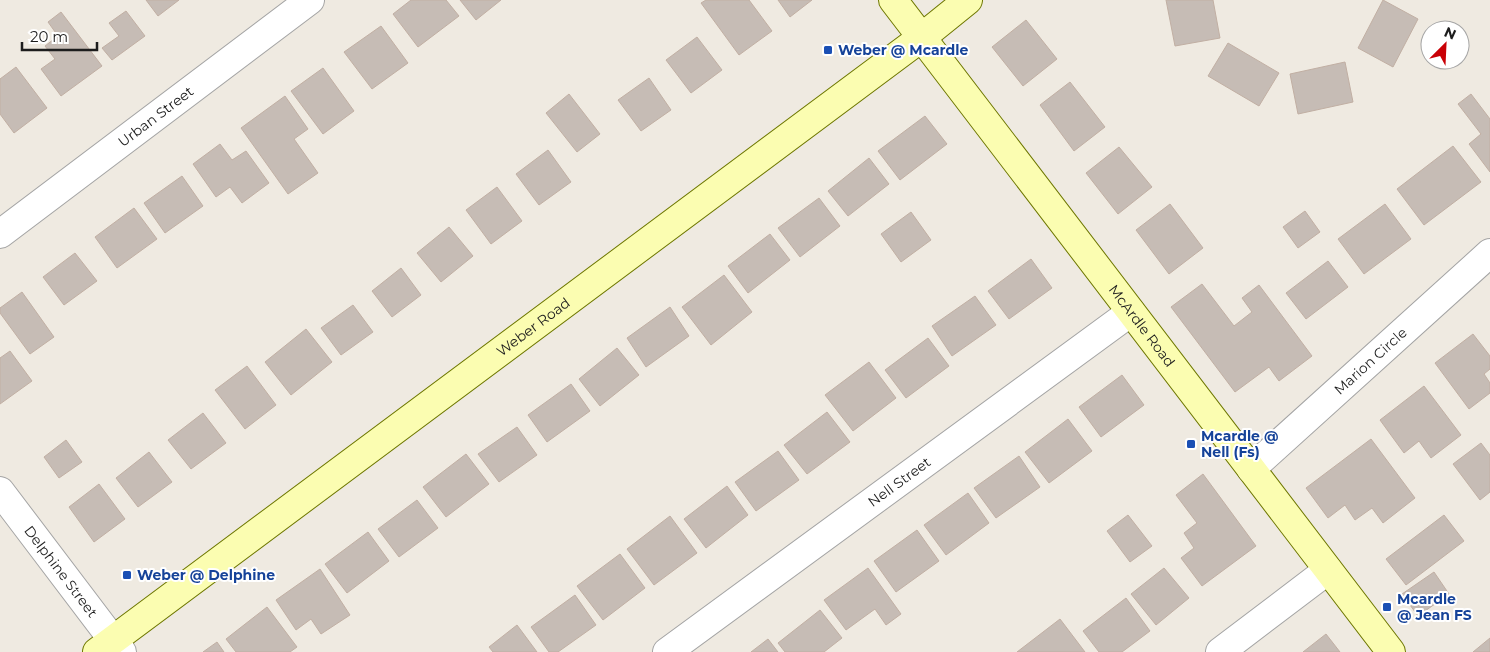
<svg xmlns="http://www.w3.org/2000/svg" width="1490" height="652" font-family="Montserrat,sans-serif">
  <rect width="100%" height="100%" fill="#efeae1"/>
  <path fill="#c6bcb5" stroke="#c1afa3" d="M146,0h33l-21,16z
    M411,0h35l13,16 -41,31 -25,-33z
    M460,0h41l-25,20z
    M706,0h43l23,31 -33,24 -38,-52z
    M778,0h34l-22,17z
    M1166,0h47l7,38 -45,8z
    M1383,0l35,19 -25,48 -35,-19z
    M126,11l19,25 -33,24 -10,-12 17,-12 -10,-13z
    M61,12l41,54 -41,30 -20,-27 14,-10 -10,-13 13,-10 -10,-14z
    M1026,20l31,39 -34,27 -31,-39z
    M381,26l27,37 -36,26 -28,-37z
    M697,37l25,33 -31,23 -25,-33z
    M1228,43l51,30 -20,33 -51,-30z
    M1345,62l8,40 -55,12 -8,-40z
    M16,67l31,41 -33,25 -14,-19v-35z
    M323,68l31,43 -31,23 -32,-43z
    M649,78l22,32 -30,21 -23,-31z
    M1070,82l35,45 -31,24 -34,-46z
    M569,94l31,40 -23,18 -31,-39z
    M1471,94l19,25v53l-21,-28 12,-10 -23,-30z
    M285,96l23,33 -14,10 24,34 -30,21 -47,-66z
    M925,116l22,28 -47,36 -22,-29z
    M220,144l12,16 14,-9 23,32 -27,20 -12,-16 -14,10 -23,-33z
    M1453,146l28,36 -57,43 -27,-36z
    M1119,147l33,40 -34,27 -32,-41z
    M548,150l23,32 -32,23 -23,-31z
    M869,158l20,26 -41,32 -20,-25z
    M182,176l21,30 -38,27 -21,-30z
    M497,187l25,34 -31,23 -25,-34z
    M819,198l21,28 -40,31 -22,-29z
    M1170,204l33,44 -34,26 -33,-44z
    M1385,204l26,35 -47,35 -26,-35z
    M134,208l23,31 -40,29 -22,-31z
    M1305,211l15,21 -22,16 -15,-21z
    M911,212l20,28 -30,22 -20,-28z
    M449,227l24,29 -32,26 -24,-29z
    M770,234l20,26 -42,33 -20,-27z
    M75,253l22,28 -33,24 -21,-28z
    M1031,259l21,29 -43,31 -21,-28z
    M1328,261l20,26 -42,32 -20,-26z
    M401,268l20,27 -29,22 -20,-26z
    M724,275l28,37 -41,33 -29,-38z
    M1202,284l32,42 18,-14 -10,-14 17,-13 53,71 -33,25 -10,-14 -34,25 -64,-85z
    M22,292l32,45 -24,17 -30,-41v-5z
    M975,296l21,29 -44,31 -20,-30z
    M353,305l20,27 -32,23 -20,-27z
    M670,307l19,29 -43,31 -19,-29z
    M306,329l26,33 -41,33 -26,-33z
    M1473,334l17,22v13l-6,5 6,9v10l-21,16 -34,-46z
    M928,338l21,28 -43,32 -21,-28z
    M617,348l22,27 -39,31 -21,-27z
    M10,351l22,30 -32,23v-46z
    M869,362l27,36 -43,33 -28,-36z
    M247,366l29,39 -31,24 -30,-39z
    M1122,375l22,30 -43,32 -22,-30z
    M571,384l19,27 -43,31 -19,-27z
    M1424,386l37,49 -30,23 -12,-17 -15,12 -24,-33z
    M827,412l23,30 -43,32 -23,-29z
    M203,413l23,30 -35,26 -23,-29z
    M1068,419l24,32 -43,32 -24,-31z
    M517,427l20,28 -38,27 -21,-28z
    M1371,439l44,59 -32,25 -11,-15 -17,12 -10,-15 -17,13 -22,-30z
    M66,440l16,22 -23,16 -15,-21z
    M1481,443l9,12v37l-10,8 -27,-36z
    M778,451l21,29 -43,31 -21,-29z
    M149,452l23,30 -34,25 -22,-29z
    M466,454l23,30 -43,33 -23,-30z
    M1019,456l21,31 -44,31 -22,-30z
    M1203,474l53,72 -54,40 -21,-28 13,-10 -10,-15 13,-10 -21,-28z
    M99,484l26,35 -31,23 -25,-35z
    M727,486l21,29 -42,33 -22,-29z
    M968,493l21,30 -43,32 -22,-30z
    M417,500l21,28 -39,29 -21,-28z
    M1128,515l24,31 -22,16 -23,-31z
    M1444,515l20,26 -58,44 -20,-26z
    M670,516l27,37 -43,32 -27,-36z
    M917,530l22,31 -43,31 -22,-31z
    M368,532l21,29 -42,32 -22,-29z
    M620,554l25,34 -42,32 -26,-34z
    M868,568l33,46 -15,11 -11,-16 -29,21 -22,-30z
    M1164,568l25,30 -33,27 -25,-31z
    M320,569l30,46 -29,19 -10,-15 -15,11 -20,-30z
    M1434,572l15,22 -31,22 -16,-22z
    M575,595l21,30 -38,27h-9l-18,-25z
    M1126,598l24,33 -28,21h-23l-16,-21z
    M267,607l30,40 -7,5h-54l-10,-13z
    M820,610l22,28 -18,14h-39l-7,-9z
    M1060,619l25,33h-68z
    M517,625l20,27h-44l-4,-5z
    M1326,634l14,18h-37z
    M1490,638v14h-17z
    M768,639l10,13h-27z
    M217,642l7,10h-21z"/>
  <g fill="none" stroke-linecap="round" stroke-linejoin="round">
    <g stroke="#a4a4a4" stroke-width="30">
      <g id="street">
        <path id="s1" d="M0,234l310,-234"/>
        <path id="s2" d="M1251,469l239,-216"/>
        <path id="s3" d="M0,491l122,161"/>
        <path id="s4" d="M667,652l464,-340"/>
        <path d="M1220,652l108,-82"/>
      </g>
    </g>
    <g stroke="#6e7700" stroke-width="30">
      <g id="secondary">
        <path id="s5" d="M893,0l498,652"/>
        <path id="s6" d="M97,652l824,-614 47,-38"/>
      </g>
    </g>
    <use href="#street" stroke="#fff" stroke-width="28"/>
    <use href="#secondary" stroke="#fbfdb1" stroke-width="28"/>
  </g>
  <g fill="#1a4fb4" stroke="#fff" stroke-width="2">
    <rect x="823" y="45" width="10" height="10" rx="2.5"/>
    <rect x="1186" y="439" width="10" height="10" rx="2.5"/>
    <rect x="122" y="570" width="10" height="10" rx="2.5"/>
    <rect x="1382" y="602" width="10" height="10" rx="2.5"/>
  </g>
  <g text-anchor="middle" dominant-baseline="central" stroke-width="4" stroke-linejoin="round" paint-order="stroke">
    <g font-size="14" font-weight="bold" fill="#164399" stroke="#fff" text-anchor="start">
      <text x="838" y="50">Weber @ Mcardle</text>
      <text x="1201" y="436">Mcardle @<tspan x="1201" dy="16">Nell (Fs)</tspan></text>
      <text x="137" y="575">Weber @ Delphine</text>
      <text x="1397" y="599">Mcardle<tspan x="1397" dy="16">@ Jean FS</tspan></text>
    </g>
    <g font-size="14" fill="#1d1d1d" stroke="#fff">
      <text stroke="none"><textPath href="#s1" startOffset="195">Urban Street</textPath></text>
      <text stroke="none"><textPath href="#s5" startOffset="410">McArdle Road</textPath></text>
      <text stroke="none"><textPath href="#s6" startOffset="544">Weber Road</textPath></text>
      <text stroke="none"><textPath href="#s2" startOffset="161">Marion Circle</textPath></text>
      <text stroke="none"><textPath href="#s4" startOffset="288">Nell Street</textPath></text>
      <text stroke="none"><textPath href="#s3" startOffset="101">Delphine Street</textPath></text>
    </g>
  </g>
  <g transform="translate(1445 45) rotate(24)"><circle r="24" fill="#ffffff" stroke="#a5a5a5"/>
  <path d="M0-4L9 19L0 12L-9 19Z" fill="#c90006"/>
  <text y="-8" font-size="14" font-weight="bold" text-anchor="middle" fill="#1d1d1d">N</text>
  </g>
  <path d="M22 42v8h75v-8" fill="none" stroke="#1d1d1d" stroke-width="2.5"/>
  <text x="30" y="42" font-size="15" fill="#1d1d1d" stroke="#ffffff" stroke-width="4" paint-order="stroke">20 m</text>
</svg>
